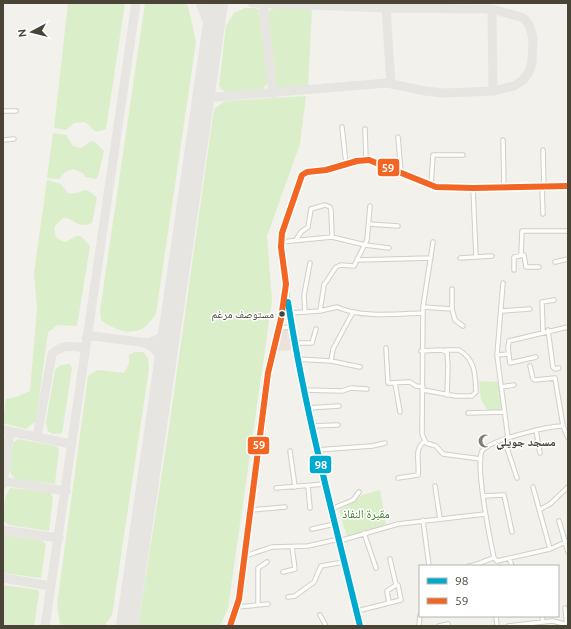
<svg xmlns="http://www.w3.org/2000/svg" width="571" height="629" font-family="Ubuntu,'Noto Naskh Arabic',sans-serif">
  <rect width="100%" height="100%" fill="#f2f1eb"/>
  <path fill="#ede2db" d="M281,330h8l3,20 -18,1z"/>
  <path fill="#dbeeca" d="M68,3h57l-19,126c-15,6 -11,0 -21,-7l-11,1 -8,7 -12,-2z
    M145,3h40l3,3 8,36 -40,272c-4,4 -7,10 -11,13 -13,10 -33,2 -44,-7l-1,-9z
    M245,8h10l4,2 10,71 -7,9 -4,2 -31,3 -8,-9 7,-60 8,-13z
    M274,8h38l-4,80 -25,2h-4l-4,-5 -9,-69 2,-5z
    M306,96l-6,48 -33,92 5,64 -44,308 -8,18h-82l31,-198 45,-319 11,-8z
    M53,133l13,2 7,11 8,2 10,-7 5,2 8,8 -6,25 -2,3 -11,-2 -2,-4 -10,-4 -8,3 -6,7 -12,-1z
    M47,180l14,4 7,9c15,3 14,-11 29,5l-5,25c-17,6 -16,-5 -29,-5l-8,8c-2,9 2,15 11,16l10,-6h5l9,10 -13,80 -19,-1 -10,7 -12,89 -10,8 -23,-6 3,-24 10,-2 14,-6 7,-82 -3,-36z
    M135,352h8l5,6 1,11 -37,246 -7,10c-14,3 -31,1 -45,-1l-3,-19 31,-229 9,-6 27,3 5,-9v-9z
    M70,364l2,4 -10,65 -9,1 -5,-3 -2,-8 9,-53 6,-5z
    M479,381l20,1 3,29 -13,1 -8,-12z
    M18,439l38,7 3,4 -4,34 -40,-5 -6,-8 4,-28z
    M10,488l40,4 3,5 -4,34 -40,-6 -6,-4 2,-23z
    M380,490l6,35 -39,12 -8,-27 12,-6 11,-9z
    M3,535l39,5 4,5 -5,33 -38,-5z
    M3,585l35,5 1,3 -5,33h-31z"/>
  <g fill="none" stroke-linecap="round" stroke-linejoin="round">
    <path stroke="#e6e5e2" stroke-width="9" d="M200,3l12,30
      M263,4l10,90
      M386,8l5,76
      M492,9l1,82
      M204,98l183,-15 38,8 20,2 48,-2 21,-5 9,-6 6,-8 3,-10 1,-24 -4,-13 -5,-7 -32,-9 -106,-1 -134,-5
      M86,338l7,-2 55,7 13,-5 10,-16
      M143,343c14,4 19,14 21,27
      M3,430l68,14
      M37,437l15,-83c10,-10 20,-8 33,-6
      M3,481l63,10
      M3,484l7,-53
      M3,530l56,8
      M3,578l48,8
      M45,626l91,-623
      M125,626l3,-8"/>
    <path stroke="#e6e5e2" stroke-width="22" d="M127,626l90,-623"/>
    <g stroke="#d0cfc8" stroke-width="5.5">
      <path id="street" d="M3,111h13
        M342,127l4,37
        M365,129l1,31
        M398,137l3,36
        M3,140l11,-1
        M503,140l1,47
        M543,150l1,37
        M431,186l2,-31h30
        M542,187l1,27
        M473,188l3,69
        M369,224l29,2
        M296,240l5,-8 7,-5 3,-18 14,-4 5,2 1,3 1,27
        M281,242l51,-5 33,8 24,3
        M433,242l-10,65 -1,127 4,9 10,3 7,8 38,5
        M521,255l1,-24h46
        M460,258l32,-2
        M358,260l73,-2
        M555,262l13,-3
        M514,270v-13l10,-2 2,12h13
        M503,283l-6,72 11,83
        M286,289l17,101 57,236
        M423,307l29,2v-20
        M452,309l3,11 8,6
        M320,311l4,-26 12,-18 5,-2 13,1 13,-26 3,-34
        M501,311l29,-2
        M305,312l-1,-17 6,-32
        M290,313l30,-2 17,-4c24,11 59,7 86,6
        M279,328l13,-1
        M548,330l5,37 2,2 4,-1
        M543,332l-1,-30 12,-2
        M294,343h18l4,-14
        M386,348l2,35 22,-1 6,4 7,1
        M421,351l20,-1 6,2 1,14 -1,29
        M497,355l12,-1
        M536,357l-26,6 -2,-15 1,-7 59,-14
        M297,359l34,2 29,6
        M331,361l2,-12 20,-37
        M530,366l3,13 2,1 20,-2 8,48 5,12
        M395,383l5,29
        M501,387l13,-2
        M303,390l39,1 9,-3 16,1
        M423,390l33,6h16l4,-4c-1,-17 0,-32 -17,-42h-14
        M307,408l32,-2
        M468,413l36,-1
        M311,426l27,-1
        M536,430l4,23
        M504,439l13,39
        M316,450l56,-4 13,-3
        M290,451l5,36
        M398,478l20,-3c2,-12 -5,-26 7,-34
        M308,486l2,22
        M435,486l5,33
        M533,487l17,62
        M276,488l49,-4
        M483,496l21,-1 8,37
        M331,509l22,-9 6,-8
        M252,510l33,-3
        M539,510l11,-6 18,-17
        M423,520l6,46
        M559,521l9,31
        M312,529l23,-5
        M364,533l12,35
        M339,541l59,-17 87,-10
        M245,556l27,-9 36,-1 31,-7
        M494,558c-4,-18 -19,-93 -12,-107 7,-11 67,-25 81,-25
        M509,558l3,8
        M469,566c9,-1 16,-6 25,-8l3,3 53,-12 18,-8
        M283,572l12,-3 -3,-22
        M288,597l7,-1 19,-14 7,-16 23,-4
        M389,603l-2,-12 9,-6
        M258,605v-37l9,-6
        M237,607l31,-3
        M565,608l2,18
        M357,611l44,-11 -3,-15h-2l-6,-26
        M320,615l6,11
        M496,616l1,10
        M543,622l10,-1 15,4
        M419,626l1,-11
        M439,626l9,-2
        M508,626l35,-4 -1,-6"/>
    </g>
    <g stroke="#d2d0c2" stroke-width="7">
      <path id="secondary" d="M230,626l9,-27 29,-226 13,-54 5,-35 -5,-37 1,-14 20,-58 5,-3 19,-2 31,-9 12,-1 67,27 37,1 95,-2"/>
    </g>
    <use href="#street" stroke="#fdfdfc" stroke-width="3.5"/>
    <use href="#secondary" stroke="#f7f6ef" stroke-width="5"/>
    <g stroke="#fff" stroke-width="9">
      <path id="bus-1" d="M288,302c17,110 46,216 72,324"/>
    </g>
    <g stroke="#fff" stroke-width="9">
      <path id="bus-2" d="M230,626l9,-27 29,-226 13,-54 5,-35 -5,-37 1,-14 20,-58 5,-3 19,-2 31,-9 12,-1 67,27 37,1 95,-2"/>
    </g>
    <use href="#bus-1" stroke="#00a9ce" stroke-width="6"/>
    <use href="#bus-2" stroke="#f26522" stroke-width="6"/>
  </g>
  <defs>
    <g id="mosque-bare" transform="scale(1.08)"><path d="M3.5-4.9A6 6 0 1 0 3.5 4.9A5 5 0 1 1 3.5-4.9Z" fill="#848175" stroke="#fff" stroke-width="2.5" paint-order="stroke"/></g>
  </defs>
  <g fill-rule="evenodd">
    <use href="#mosque-bare" x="485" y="441"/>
  </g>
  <circle fill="#494436" stroke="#fff" stroke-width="1.5" cx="282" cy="314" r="3.5"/>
  <g text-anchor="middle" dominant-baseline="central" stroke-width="3" stroke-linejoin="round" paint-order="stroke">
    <g font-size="11" fill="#494436" stroke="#fff" text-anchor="end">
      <text x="274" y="314">مستوصف مرغم</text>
    </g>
    <g font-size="12" font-weight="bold" fill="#494436" stroke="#fff" text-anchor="start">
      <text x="496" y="441">مسجد جويلي</text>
    </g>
    <g font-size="12" fill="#3c7e26" stroke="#fff">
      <text x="366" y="513">مقبرة النفاذ</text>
    </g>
  </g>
  <g stroke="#fff" stroke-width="1.5">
    <rect x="377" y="158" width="23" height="19" rx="4" fill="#f26522"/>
    <rect x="247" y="436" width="23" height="19" rx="4" fill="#f26522"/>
    <rect x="309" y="455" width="23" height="19" rx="4" fill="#00a9ce"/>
  </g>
  <g font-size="11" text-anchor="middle" font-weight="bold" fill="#fff">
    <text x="388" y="172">59</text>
    <text x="259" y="449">59</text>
    <text x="321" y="469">98</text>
  </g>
  <rect width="571" height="629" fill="none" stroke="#494436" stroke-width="8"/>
  <rect x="419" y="565" width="140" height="52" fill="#ffffff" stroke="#b6b4af"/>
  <rect x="427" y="578" width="20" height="6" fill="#00a9ce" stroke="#b6b4af"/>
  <text x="455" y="585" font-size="12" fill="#494436">98</text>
  <rect x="427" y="598" width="20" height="6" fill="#f26522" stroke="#b6b4af"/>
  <text x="455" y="605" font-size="12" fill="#494436">59</text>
  <g transform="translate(32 32) rotate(263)" stroke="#ffffff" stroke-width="3" paint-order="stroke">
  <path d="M0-3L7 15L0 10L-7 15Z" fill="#494436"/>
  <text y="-6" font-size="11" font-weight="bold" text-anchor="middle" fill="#494436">N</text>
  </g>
</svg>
